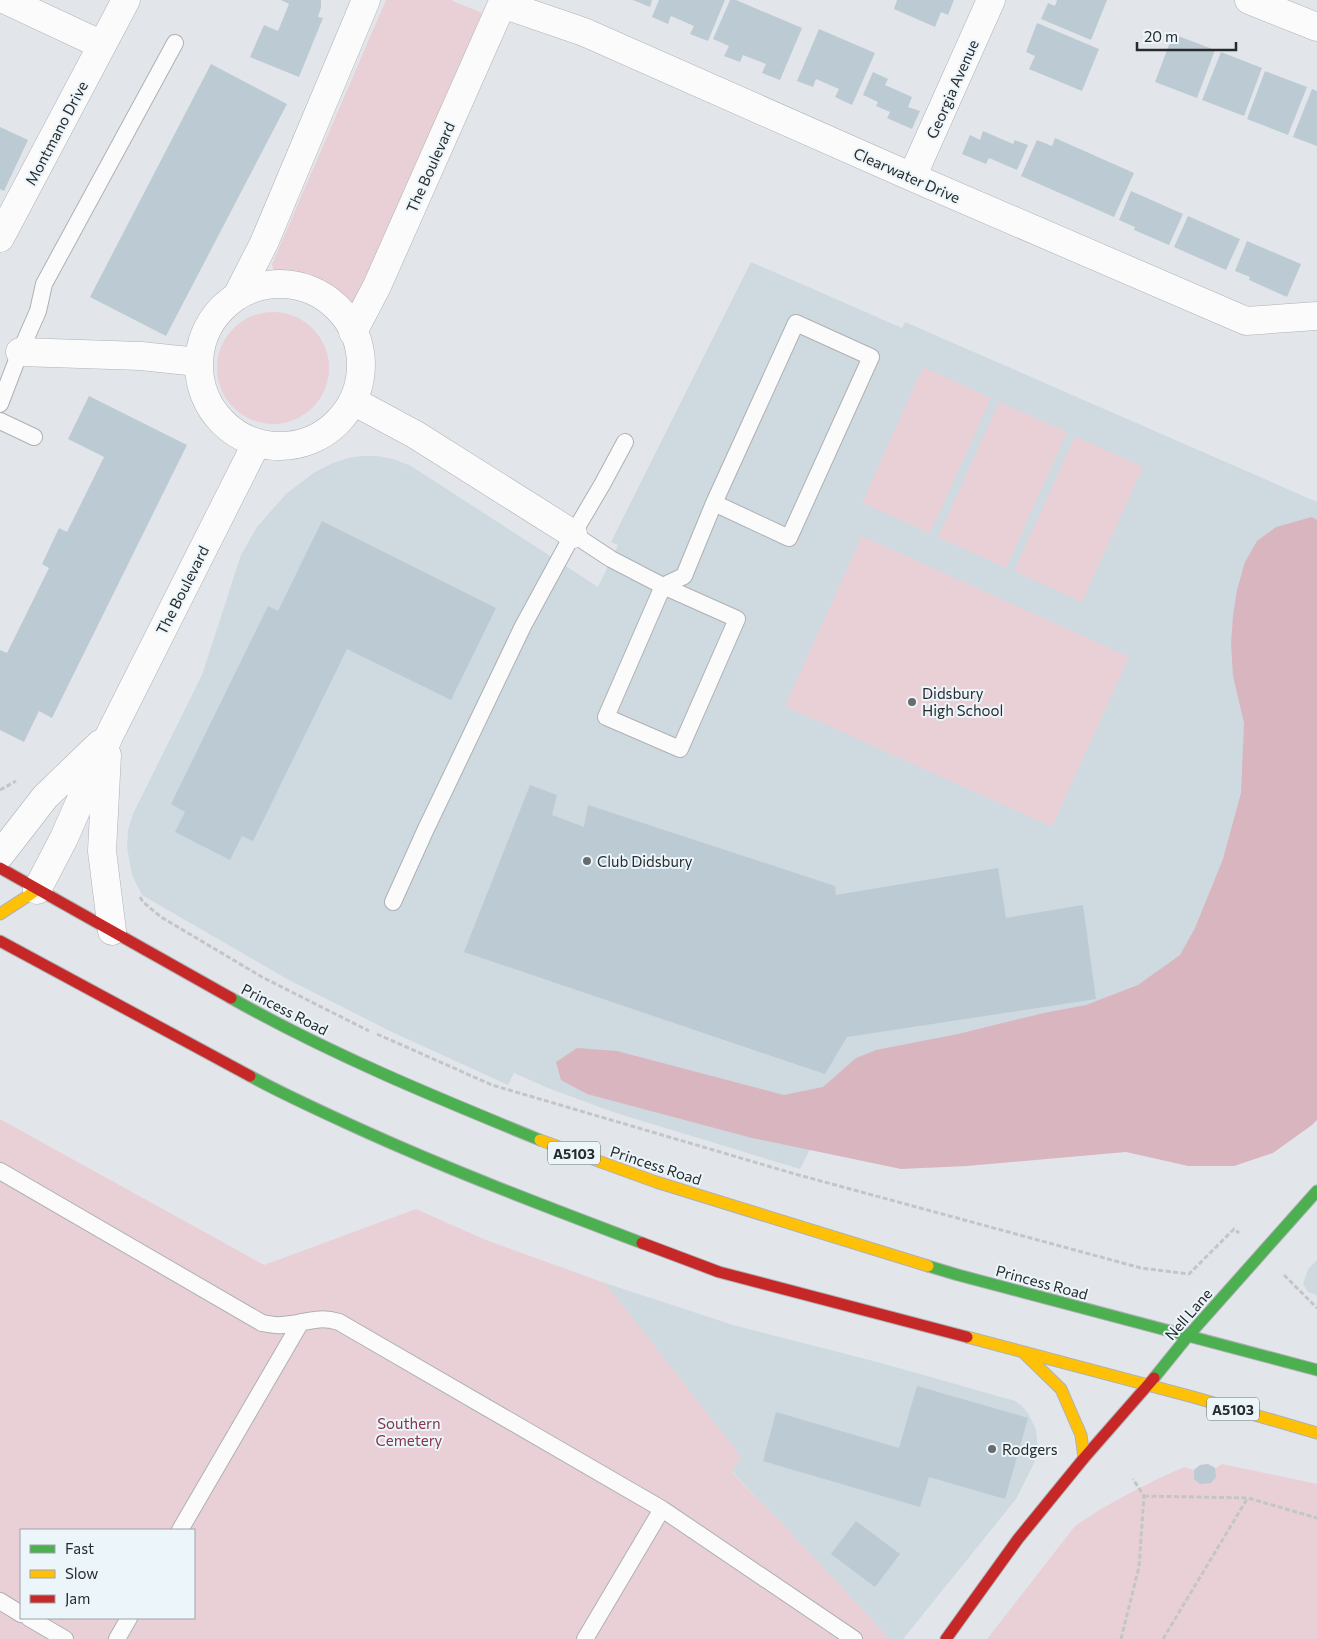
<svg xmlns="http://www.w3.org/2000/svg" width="1317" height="1639" font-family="Commissioner,sans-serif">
  <rect width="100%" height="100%" fill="#e2e6ea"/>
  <path fill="#ced9e0" d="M751,262l151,66 3,-6 412,180v85l-127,369 -39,30 -310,101 -41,82 -187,-57 -65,-24 -34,-15 -6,12 -116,-53 -103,-52 -147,-85 -10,-20 -5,-28 1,-17 5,-16 69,-139 39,-120 16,-28 29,-33 29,-22 18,-9 15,-5 14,-2h15l16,3 18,7 187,121 20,-42 -7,-3z
    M1317,1260v35l-9,-3 -5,-8 5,-15z
    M605,1283l128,42 148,38 134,38 7,5 6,7 8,17 2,21 -4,12 -18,36 -113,140h-13l-104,-111 -23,-25v2l-31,-34z"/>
  <path fill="#e9d0d6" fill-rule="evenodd" d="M386,0h65l31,13 -125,287 -8,3 -30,-22 -19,-7 -22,-2 -5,-3 -1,-5z
    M217 368a56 56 0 1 1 112 0a56 56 0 1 1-112 0Z
    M923,367l68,31 -61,135 -68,-30z
    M999,402l68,30 -61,136 -68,-31z
    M1075,436l68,31 -61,135 -68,-31z
    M862,536l267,121 -77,170 -267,-121z
    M0,1119l264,146 152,-56 70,31 119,43 136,173 -9,16 30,32 1,-1 127,136h-890zM21,1530h173v88h-173z
    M1208,1464l8,4 6,-4 95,20v155h-330l88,-113c33,-23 72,-43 109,-59l10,3 6,-5z"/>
  <path fill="#d9b6bf" d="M1312,517l5,3v600l-5,5 -39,28 -39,13h-46l-62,-14 -159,14 -66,3 -149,-31 -165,-44 -26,-14 -5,-18 21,-14 40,3 167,44 39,-8 33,-29 20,-8 82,-16 86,-21 42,-8 52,-20 42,-30 15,-27 28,-69 18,-66 3,-70 -11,-47 -2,-32 2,-28 4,-26 8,-28 12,-21 19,-14z"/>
  <path fill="#bccad3" d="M281,0h40v7l-3,10 5,1 -24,59 -49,-20 14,-32 14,6 11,-27z
    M633,0h19l-2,7z
    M659,0h66l-17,41 -18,-7 4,-8 -23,-10 -3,8 -16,-7z
    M730,0h6l66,28 -22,52 -18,-7 4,-9 -23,-9 -3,7 -16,-6 5,-10 -16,-7z
    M897,0h57l-6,15 -7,-3 -6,15 -41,-18z
    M1057,0h50l-16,40 -50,-21 7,-16 7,3z
    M1037,23l62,26 -17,42 -53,-22 6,-13 -9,-4z
    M819,29l56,24 -23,52 -17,-8 4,-8 -23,-10 -3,8 -16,-6z
    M1173,34l42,16 -18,48 -42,-16z
    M1221,52l41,16 -18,48 -42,-16z
    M211,64l76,40 -121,232 -76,-39z
    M1265,71l42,16 -19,48 -41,-16z
    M873,72l15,7 -3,6 27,12 -4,10 12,4 -8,18 -25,-11 3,-6 -14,-6 2,-4 -15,-7z
    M1312,89l5,2v55l-24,-9z
    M0,127l28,13 -24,51 -4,-2z
    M983,131l30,13 2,-4 13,5 -11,25 -28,-12 -3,6 -24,-10 8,-19 10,5z
    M1055,138l79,35 -20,44 -93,-41 16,-36 15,6z
    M1131,191l52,23 -14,31 -35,-15 1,-3 -16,-7z
    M1188,216l52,23 -14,31 -52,-23z
    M1247,241l54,23 -14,33 -38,-17 1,-3 -15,-6z
    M89,396l98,49 -135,273 -13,-7 -15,31 -24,-12v-80l7,3 42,-85 -7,-4 17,-36 8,4 37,-75 -36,-18z
    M322,521l174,87 -45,92 -104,-51 -94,192 -11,-5 -12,24 -55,-28 10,-20 -14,-8 97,-198 10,5z
    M530,785l27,10 -5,20 32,12 4,-22 247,81 1,9 162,-27 8,50 77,-13 13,94 -249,38 -22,37 -361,-122z
    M917,1386l111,32 -23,81 -76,-22 -9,30 -157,-46 13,-49 123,36z
    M1208,1464l7,4 1,9 -5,6 -11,1 -6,-5v-9l6,-5z
    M856,1521l44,33 -25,33 -44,-33z"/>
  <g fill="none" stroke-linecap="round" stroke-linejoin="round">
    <g stroke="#aeb1b4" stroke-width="18">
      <path id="lane" d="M796,323l75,34 -82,181 -75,-35z
        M0,404l20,-52 18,-41 6,-27 131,-241
        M0,421l34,16
        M573,534l38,25 52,27 74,33 -57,130 -74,-32 57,-131 21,-10 30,-73
        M393,902l32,-71 98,-205 50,-92 30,-51 22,-41
        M0,1171l262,152c7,1 14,3 20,2 23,-1 34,-10 57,-3l323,187 192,130
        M180,1530l121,-208
        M0,1601l21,13
        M29,1618l36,21
        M117,1639l12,-21
        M585,1639l77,-130"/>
    </g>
    <g stroke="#aeb1b4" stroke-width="29">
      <path id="street" d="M6,0l96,45
        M1249,0l68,27
        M502,4l82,28 328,145 334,144 71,-5
        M912,177l79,-177
        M0,238l126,-238
        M199 365a81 81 0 1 1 162 0a81 81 0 1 1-162 0Z
        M238,294l26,-51 102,-243
        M353,332l24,-46 125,-282 1,-4
        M20,352l121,4 57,6
        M353,401l63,34 157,99
        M107,755l-5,96 10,80
        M0,855l45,-58 55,-53
        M37,890l27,-52 45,-102 147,-292"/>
    </g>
    <g stroke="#aeb1b4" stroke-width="13">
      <path id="fast" d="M231,998c99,56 204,99 309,142
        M250,1076c33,18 68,34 103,50 94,43 191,80 289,117
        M928,1266l30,9 359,95
        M1154,1378l34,-42 129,-145"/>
    </g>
    <g stroke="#aeb1b4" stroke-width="13">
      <path id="slow" d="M0,914l37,-24
        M540,1140l116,42 272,84
        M967,1337l226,60 124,36
        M1024,1353l37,36 20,46 3,23"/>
    </g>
    <g stroke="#aeb1b4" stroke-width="13">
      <path id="jam" d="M0,868l231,130
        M0,941l250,135
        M642,1243l77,29 248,65
        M946,1639l72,-100 66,-81 70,-80"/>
    </g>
    <path stroke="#c3c6c6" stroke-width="3" stroke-dasharray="5 2.5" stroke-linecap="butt" d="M0,790l16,-9
      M140,897l3,5 18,15 101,60 107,54
      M377,1034l115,51 303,89 346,94 48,6 45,-45 5,4
      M1284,1275l33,33
      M1144,1496l104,2 69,20
      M1121,1639l18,-72 5,-71 -11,-17
      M1163,1639l84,-140"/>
    <use href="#lane" stroke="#fbfbfc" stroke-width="16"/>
    <use href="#street" stroke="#fbfbfc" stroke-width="28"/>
    <use href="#fast" stroke="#4caf50" stroke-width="11"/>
    <use href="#slow" stroke="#ffc107" stroke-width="11"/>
    <use href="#jam" stroke="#c62828" stroke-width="11"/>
  </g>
  <g fill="#696c6f" stroke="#ebf5fa" stroke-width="2">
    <circle cx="912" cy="702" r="5"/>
    <circle cx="587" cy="861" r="5"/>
    <circle cx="992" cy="1449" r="5"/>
  </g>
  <g text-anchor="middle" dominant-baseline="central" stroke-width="4" stroke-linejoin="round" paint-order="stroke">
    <g fill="#ebf5fa" stroke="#62686a" stroke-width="1">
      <rect x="548" y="1141.5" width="52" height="23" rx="4"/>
      <rect x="1207" y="1397.5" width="52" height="23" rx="4"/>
    </g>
    <g font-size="14" font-weight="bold" fill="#282b2d">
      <text x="574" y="1153">A5103</text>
      <text x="1233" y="1409">A5103</text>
    </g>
    <g font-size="15" fill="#282b2d" stroke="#ebf5fa">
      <text transform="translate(952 89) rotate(-66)">Georgia Avenue</text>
      <text transform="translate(56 133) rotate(-62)">Montmano Drive</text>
      <text transform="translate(430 167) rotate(-66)">The Boulevard</text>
      <text transform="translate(907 175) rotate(24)">Clearwater Drive</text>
      <text transform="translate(182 590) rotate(-63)">The Boulevard</text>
      <text transform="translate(285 1009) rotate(27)">Princess Road</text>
      <text transform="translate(656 1165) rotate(18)">Princess Road</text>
      <text transform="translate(1042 1282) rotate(15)">Princess Road</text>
      <text transform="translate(1188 1314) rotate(-49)">Nell Lane</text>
    </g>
    <g font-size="15" fill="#282b2d" stroke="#ebf5fa" text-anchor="start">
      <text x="922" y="693">Didsbury<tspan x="922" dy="17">High School</tspan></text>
      <text x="597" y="861">Club Didsbury</text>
      <text x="1002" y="1449">Rodgers</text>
    </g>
    <g font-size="15" fill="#863448" stroke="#ebf5fa">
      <text x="409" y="1423">Southern<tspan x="409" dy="17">Cemetery</tspan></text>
    </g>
  </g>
  <rect x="20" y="1529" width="175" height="90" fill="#ebf5fa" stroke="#9da4a8"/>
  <rect x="30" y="1545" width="25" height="8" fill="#4caf50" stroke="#9da4a8"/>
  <text x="65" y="1554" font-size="15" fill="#282b2d">Fast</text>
  <rect x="30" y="1570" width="25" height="8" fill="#ffc107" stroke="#9da4a8"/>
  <text x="65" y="1579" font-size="15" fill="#282b2d">Slow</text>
  <rect x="30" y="1595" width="25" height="8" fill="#c62828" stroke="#9da4a8"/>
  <text x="65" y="1604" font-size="15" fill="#282b2d">Jam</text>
  <path d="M1137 42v8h99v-8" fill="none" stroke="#282b2d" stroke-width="2.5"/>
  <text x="1144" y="42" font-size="15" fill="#282b2d" stroke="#ebf5fa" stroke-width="4" paint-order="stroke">20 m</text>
</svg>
